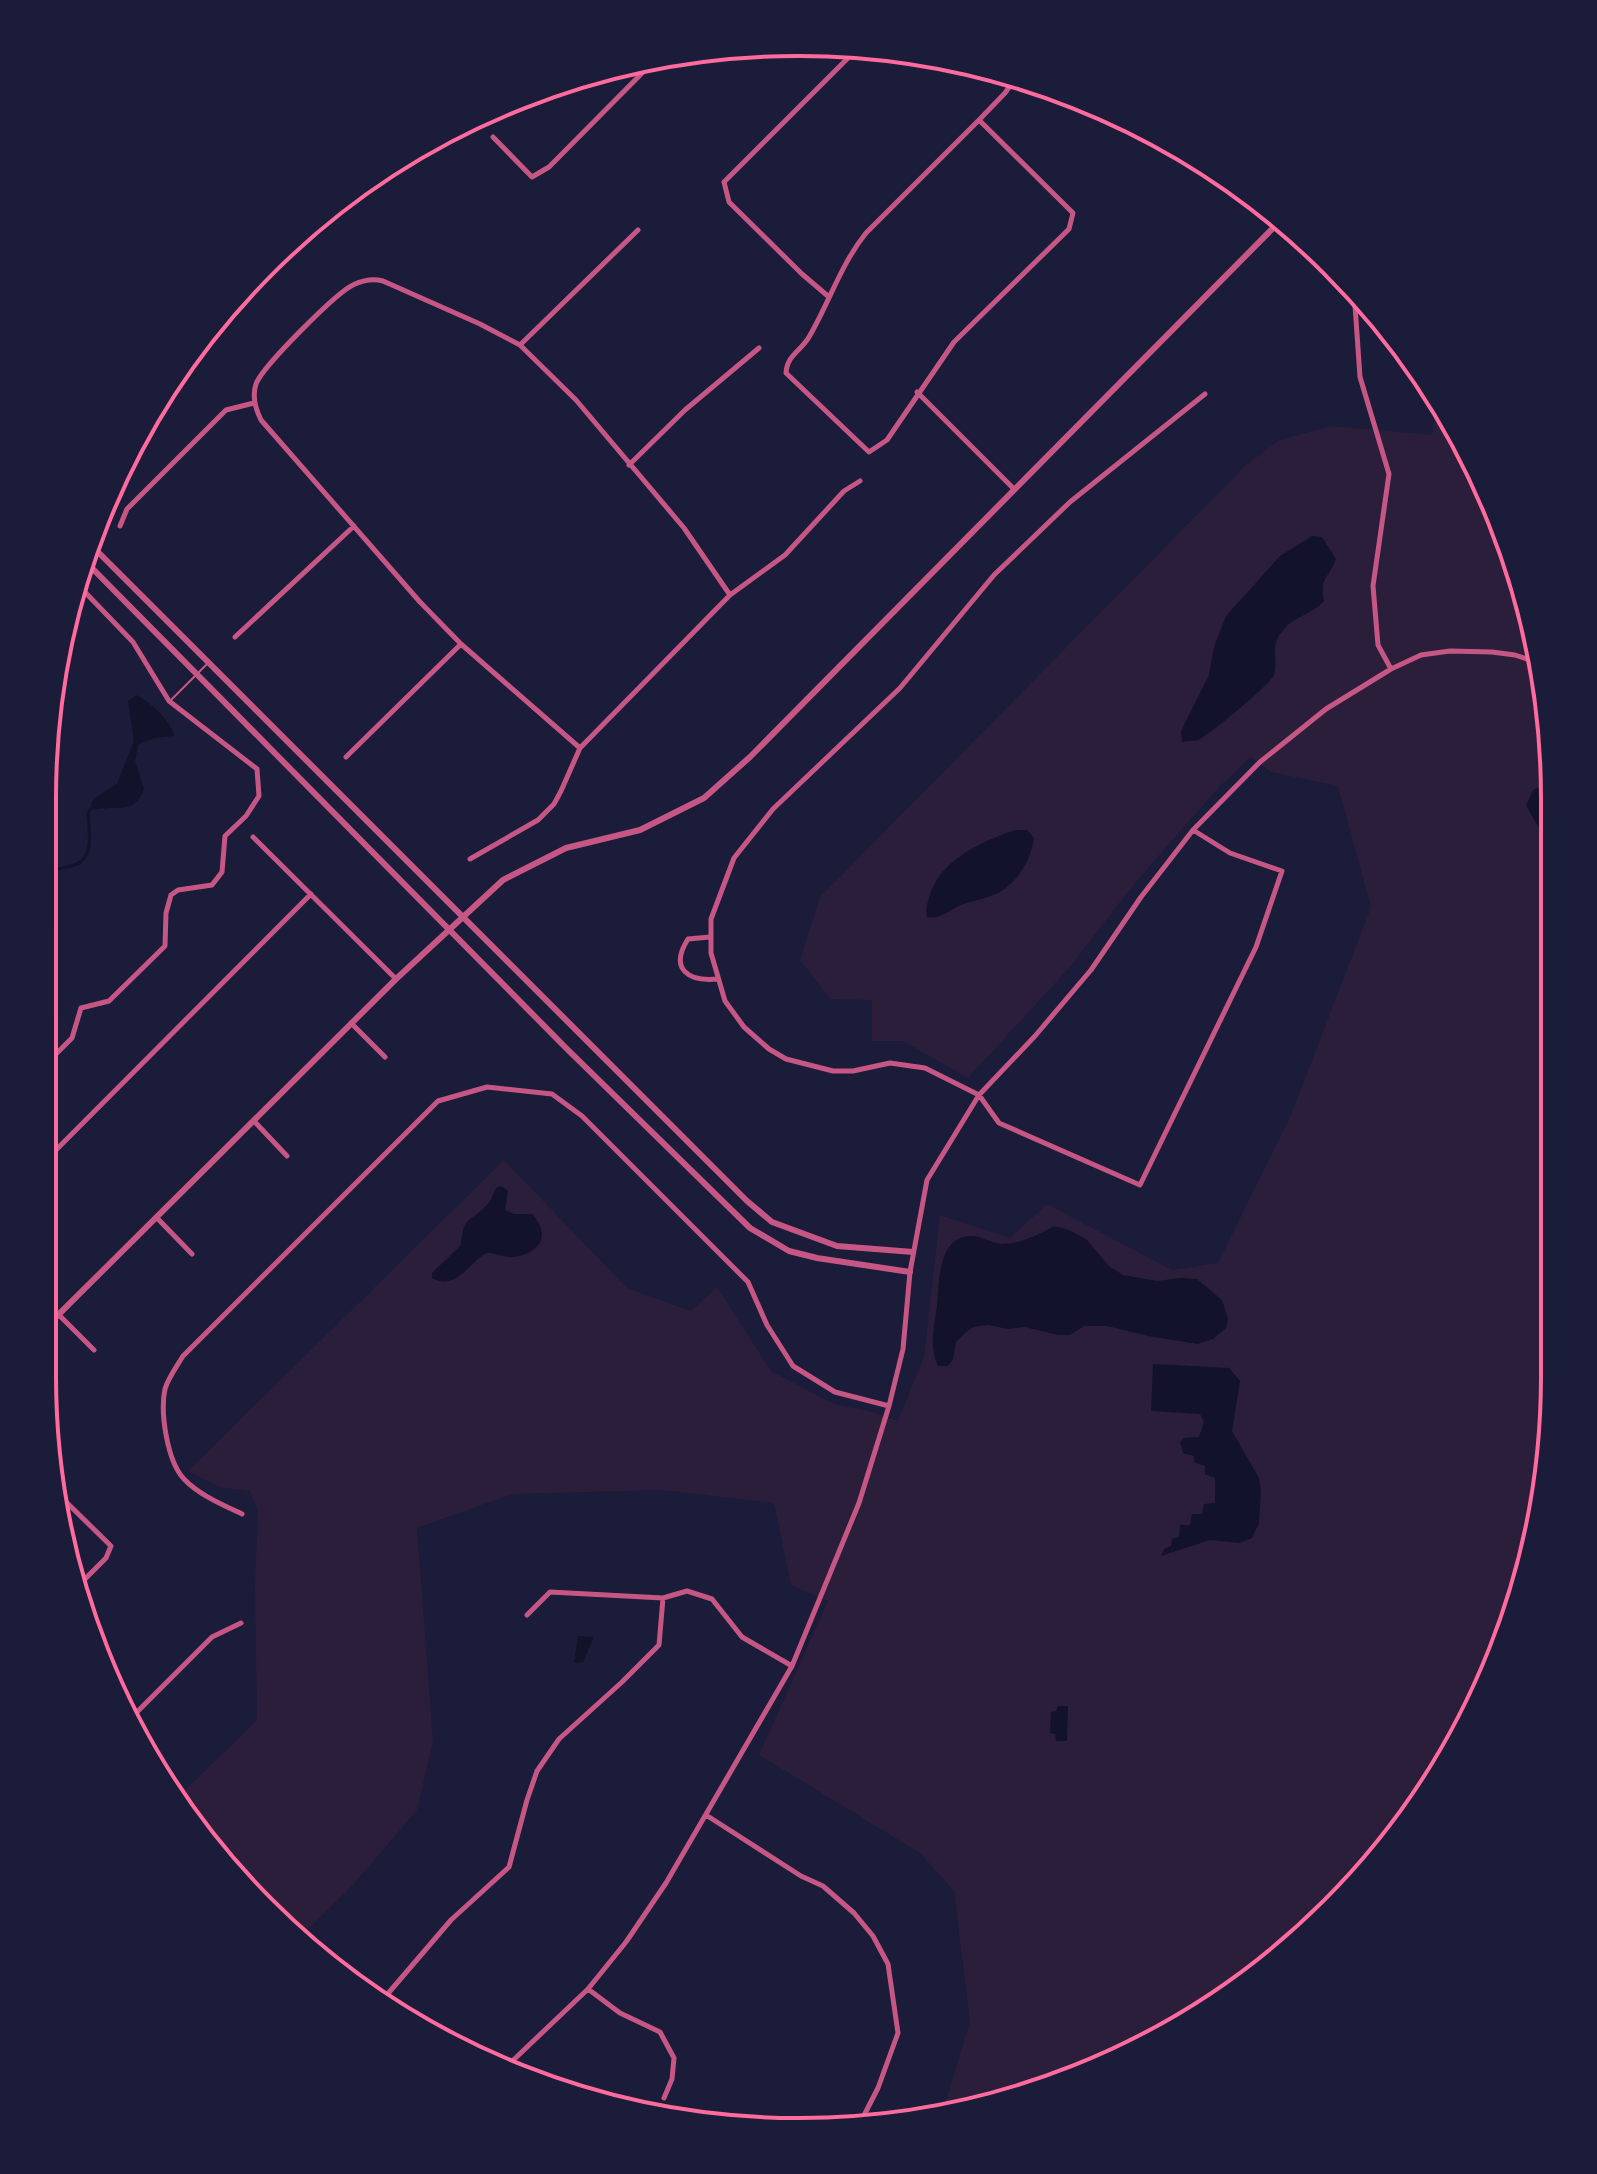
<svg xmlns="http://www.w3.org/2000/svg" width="1597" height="2174" font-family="'DejaVu Sans',sans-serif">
  <rect width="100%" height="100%" fill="#1b1b3a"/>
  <path fill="#2a1e3b" d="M1437,403l60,106 51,190 5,726 -38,193 -61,135 -86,121 -109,102 -217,116 -99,20 27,-91 -16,-130 -34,-38 -161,-98 69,-154 -37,-16 -17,-82 -112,-13 -150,4 -95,34 16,213 -16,69 -66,77 -51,50 -36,-26 -87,-113 80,-78 -2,-135 3,-75 -8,-19 -30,-4 -32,-16 316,-311 123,128 64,23 26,-24 54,84 63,33 35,7 29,10 26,-64 16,-142 70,23 37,-34 125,66 46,-7 73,-148 80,-208 -33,-121 -67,-14 -20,-15 -32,30 -85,97 -65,84 -101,110 -65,-37h-31v-41l-42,-1 -30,-39 20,-63 427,-433 33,-24 51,-14 101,9z"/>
  <path fill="#12122b" d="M1312,536l10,1 14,22c-7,19 -17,19 -12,42 -11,13 -29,15 -40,28 -16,18 -5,27 -10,46 -2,8 -64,59 -74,64 -6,3 -11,1 -18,3l-1,-11 28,-56 5,-28 12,-31 54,-60z
    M136,695c13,6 37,28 38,41l-20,2 -16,7 -3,16 9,28c-10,27 -28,15 -50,21l-3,-6 4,-6 22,-14 17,-43 -6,-40z
    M1542,786l7,1v57l-23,-38 7,-16z
    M1015,830h12l7,8c-3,24 -20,50 -43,58 -10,4 -21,5 -30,9 -12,5 -21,15 -34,12 -2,-8 0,-11 2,-19 10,-38 52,-56 86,-68z
    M501,1186l7,5 -3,19 9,4h18c19,21 9,38 -17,43 -10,2 -23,-7 -30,-3 -16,9 -29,37 -53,24v-5l29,-28c2,-30 9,-22 25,-39 5,-4 7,-12 10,-18z
    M1054,1226l15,4 17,9 23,27 14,9 34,6 24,-3 16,1 25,21 6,18 -2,10 -13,11 -15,5 -50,-8 -41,-10h-23l-14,9h-12l-33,-8 -17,2 -20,-4 -15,2 -8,6 -9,9 -3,17 -5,7h-10c-9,-18 -4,-41 -1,-60 2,-24 1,-71 35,-70 9,0 19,7 29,8 19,0 37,-9 53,-18z
    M1153,1364l76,4 11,13 -8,50 27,47 2,12 -2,33 -7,15 -13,5 -29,-3 -49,16 3,-7 7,-3 1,-7 7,-2 1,-12h10l2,-11h10l2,-10 11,-1v-25l-10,-4v-8l-11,-4v-6l-11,-3 -3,-11 4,-4 15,-1 5,-15 -4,-8 -49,-3z
    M578,1636l15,1v2l-10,23 -9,1z
    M1058,1706h10l-1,35h-11l-1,-7 -5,-1 1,-21 5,-1z"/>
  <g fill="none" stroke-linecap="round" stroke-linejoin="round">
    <path stroke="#12122b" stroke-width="3" d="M43,861l10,7
      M43,875c11,-7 20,-6 31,-10 21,-6 15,-35 14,-52l4,-6"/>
    <path stroke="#c65784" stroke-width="2" d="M170,701l38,-38"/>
    <path stroke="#c65784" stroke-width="5" d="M979,120l94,93 -4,16 -115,113 -67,98 -18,12 -83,-79c1,-18 15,-22 23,-36 20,-34 32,-73 57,-104l113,-113 26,-27 12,-17
      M493,137l39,40 17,-10 107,-108
      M1354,291l6,86 29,97 -16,112 5,59 13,24
      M829,297l-27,-23 -73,-72 -5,-20 135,-135
      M520,345l118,-115
      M917,392l97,97
      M629,465l56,-55 74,-62
      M120,526l7,-17 99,-99 28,-7
      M235,637l119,-111
      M580,748l-119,-104 -41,-42 -159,-182c-6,-12 -9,-24 -5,-36 6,-17 80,-91 97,-99 10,-5 19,-7 30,-4l97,43 40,21 56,55 108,128 46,67
      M346,757l115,-113
      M44,768l1,1
      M1193,830l37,23 52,18 -26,76 -116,238 -141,-62 -20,-28 -54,-27 -35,-5 -37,8h-20l-47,-12 -17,-10 -25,-22 -19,-26 -14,-48v-34l23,-61 39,-49 127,-121 94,-113 76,-73 135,-108
      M253,837l143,142
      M470,859l68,-39 16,-16 7,-13 19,-43 150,-153 55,-40 59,-64 16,-10
      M710,937l-22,2c-19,30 0,43 30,40
      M351,1023l34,34
      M43,1067l29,-29 9,-30 28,-7 56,-55 1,-33 5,-18 7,-5 34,-5 10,-13 3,-36 21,-20 13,-20 -2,-27 -88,-68 -36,-59 -52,-54 -6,-1
      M254,1121l33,35
      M43,1163l268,-269
      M157,1218l35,36
      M42,1298l52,52
      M58,1494l53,52 -5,12 -31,31
      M242,1514c-19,-9 -43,-19 -58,-35 -17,-18 -24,-67 -19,-90 3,-11 12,-23 18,-33l255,-255 49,-14 65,7 30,22 166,166 19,43 26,41 42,26 54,14
      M527,1615l23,-23 113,6 24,-7 25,8 30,38 50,29
      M129,1720l83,-83 29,-14
      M706,1815l95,61 22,10 31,27 19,23 15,28 10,69 -20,55 -21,41
      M588,1989l32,24 40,19 14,26 -2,21 -8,19
      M385,1997l66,-77 58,-53 18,-67 10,-29 22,-32 63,-57 37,-37 4,-47
      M505,2068l83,-79 38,-47 40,-59 126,-217 67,-163 30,-97 14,-57 7,-77 17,-92 52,-85 56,-59 56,-66 50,-73 52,-67 67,-68 66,-53 65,-40 30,-14 29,-4 42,1 23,3 24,8"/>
    <path stroke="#c65784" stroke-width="6" d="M93,547l654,654 25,21 65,24 76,6
      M86,562l481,487 183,179 39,23 28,7 93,14
      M42,1331l354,-352 107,-99 63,-32 74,-18 64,-32 46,-41 532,-538"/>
  </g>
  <path d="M0 0H1597V2174H0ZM798 56H799A742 742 0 0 1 1541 798V1376A742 742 0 0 1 799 2118H798A742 742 0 0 1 56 1376V798A742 742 0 0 1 798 56Z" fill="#1b1b3a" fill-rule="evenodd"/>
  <path fill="none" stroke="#ff6b9d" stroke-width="4" d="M798 56H799A742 742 0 0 1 1541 798V1376A742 742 0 0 1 799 2118H798A742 742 0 0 1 56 1376V798A742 742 0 0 1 798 56Z"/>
</svg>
